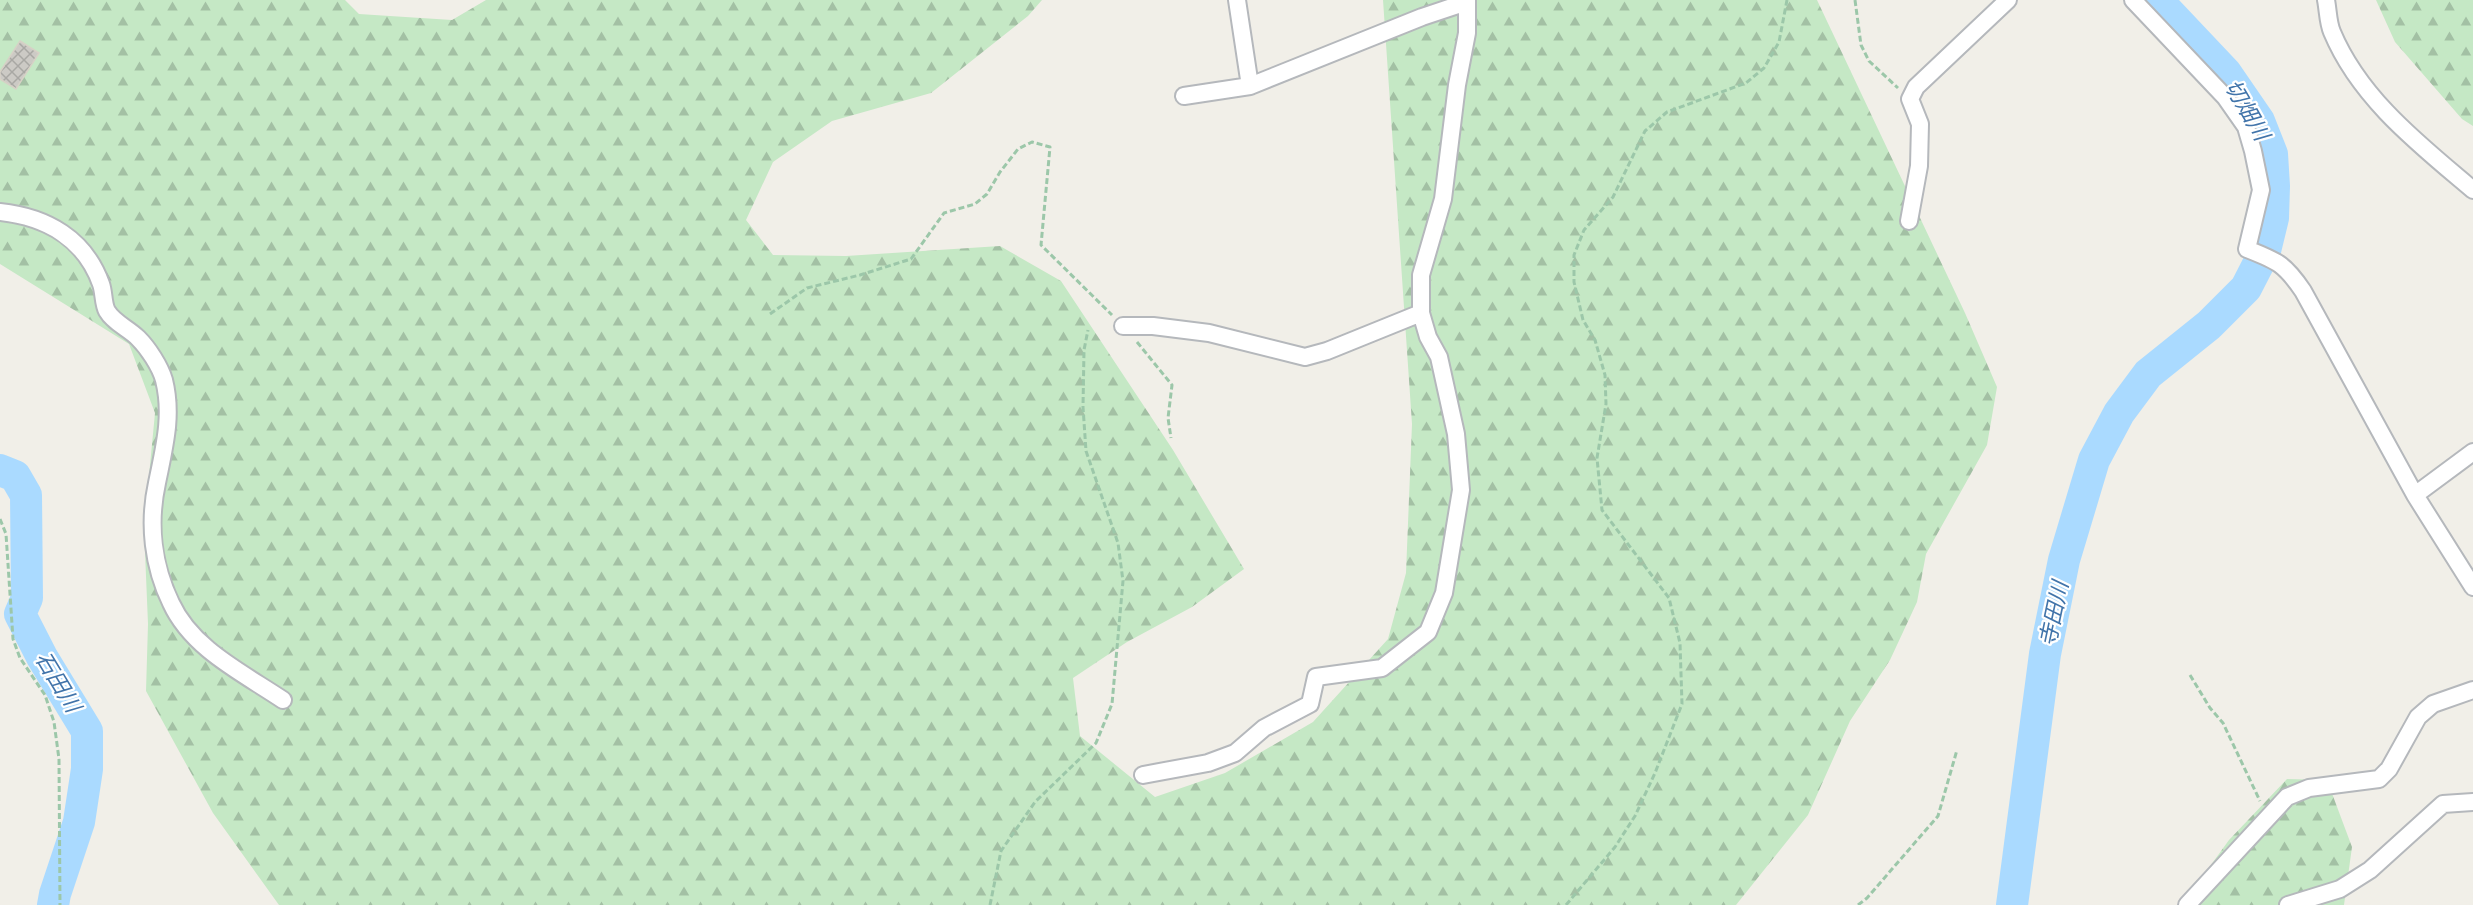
<svg xmlns="http://www.w3.org/2000/svg" width="2473" height="905" font-family="'Fira Sans Condensed','Noto Sans JP',sans-serif">
  <defs>
    <pattern id="forest-firs" width="22" height="20" patternUnits="userSpaceOnUse" patternTransform="scale(1.5)"><rect width="22" height="20" fill="#c5e8c5"/><path d="M5 1l3.5 6h-7zM16 11l3.5 6h-7z" fill="#a3c0a4"/></pattern>
    <pattern id="building-cross-hatch" width="8" height="8" patternUnits="userSpaceOnUse" patternTransform="scale(1.5)"><rect width="8" height="8" fill="#cccac5"/><path d="M0 0l8 8M0 8l8-8" fill="none" stroke="#a9a8a4"/></pattern>
  </defs>
  <rect width="100%" height="100%" fill="#f1efe8"/>
  <path fill="url(#forest-firs)" d="M0,0h345l14,14 93,6 34,-20h556l-14,16 -97,77 -99,28 -59,41 -27,58 27,35 73,1 154,-10 61,35 112,169 71,119 -52,38 -65,35 -54,36 7,58 75,61 70,-24 88,-51 75,-83 18,-66 6,-149 -29,-424h434l148,313 32,74 -10,58 -61,109 -9,48 -27,58 -40,61 -42,94 -72,90h-1457l-66,-92 -67,-122 2,-67 -4,-96 11,-115 -26,-69 -129,-80z
    M2376,0h97v126l-11,-7 -67,-77z
    M2287,779l40,1 25,67 -8,58h-162l47,-65z"/>
  <g fill="none" stroke-linecap="round" stroke-linejoin="round">
    <path stroke="#aadaff" stroke-width="32" d="M0,470l15,6 11,19 1,103 -7,16 22,43 45,74v38l-8,53 -24,72 -2,11
      M2012,905l33,-251 19,-94 30,-100 25,-47 29,-39 61,-49 37,-37 19,-37 8,-33 1,-32 -2,-32 -13,-33 -33,-48 -69,-73"/>
  </g>
  <path fill="url(#building-cross-hatch)" stroke="#d6d1c6" stroke-width="1.5" d="M20,41l19,12 -23,36 -16,-10v-7z"/>
  <g fill="none" stroke-linecap="round" stroke-linejoin="round">
    <g stroke="#b5b8bc" stroke-width="20">
      <path id="minor" d="M1237,0l13,86
        M2133,0l92,97 21,30 7,24 8,39 -14,59c30,12 37,14 56,42l112,204 58,92
        M2326,0c2,10 2,23 6,32 28,67 88,113 141,158
        M1184,96l66,-10 172,-69 45,-15
        M0,212c47,5 85,27 101,72 3,8 2,20 6,27 7,12 21,17 31,27 10,10 22,28 26,42 9,36 0,68 -7,103 -9,41 -4,83 14,120 21,46 72,70 112,97
        M1909,221l10,-55 1,-42 -10,-25 6,-12 92,-87
        M1123,326h30l56,7 96,24 22,-6 94,-38
        M2415,495l58,-43
        M1143,775l65,-12 27,-10 29,-25 46,-24 6,-27 66,-9 46,-36 16,-39 17,-103 -5,-56 -17,-77 -11,-20 -7,-24v-38l22,-76 14,-114 10,-52v-33
        M2187,905l100,-108 22,-9 70,-9 10,-10 29,-52 15,-13 40,-14
        M2288,905l52,-16 30,-19 73,-66 30,-2"/>
    </g>
    <path stroke="#9cc7a9" stroke-width="3" stroke-dasharray="6 3" stroke-linecap="butt" d="M1855,0l6,45 8,16 29,27
      M770,314l37,-26 53,-13 51,-16 33,-46 31,-9 12,-10 13,-22 18,-23 14,-7 18,5 -9,98 71,70
      M1137,342l35,43 -4,33 3,20
      M0,519l6,15 7,105 7,19 25,37 9,27 5,37 1,146
      M2190,675l20,33 13,15 37,78
      M990,905l11,-54 34,-49 61,-59 16,-39 11,-123 -5,-38 -32,-92 -3,-44 1,-57 4,-20
      M1566,905l49,-58 20,-31 20,-43 27,-69 -2,-61 -11,-45 -67,-88 -5,-52 9,-54 -1,-29 -10,-35 -12,-20 -9,-38v-27l10,-25 29,-33 32,-66 22,-19 79,-29 18,-15 15,-26 8,-42
      M1858,905l9,-7 71,-82 19,-66"/>
    <use href="#minor" stroke="#fff" stroke-width="16"/>
  </g>
  <g text-anchor="middle" dominant-baseline="central" stroke-width="4.5" stroke-linejoin="round" paint-order="stroke">
    <g font-size="22" font-style="italic" fill="#4174aa" stroke="#fff">
      <text transform="translate(2247 110) rotate(60)">切畑川</text>
      <text transform="translate(2054 614) rotate(-78)">寺田川</text>
      <text transform="translate(58 682) rotate(59)">石田川</text>
    </g>
  </g>
</svg>
